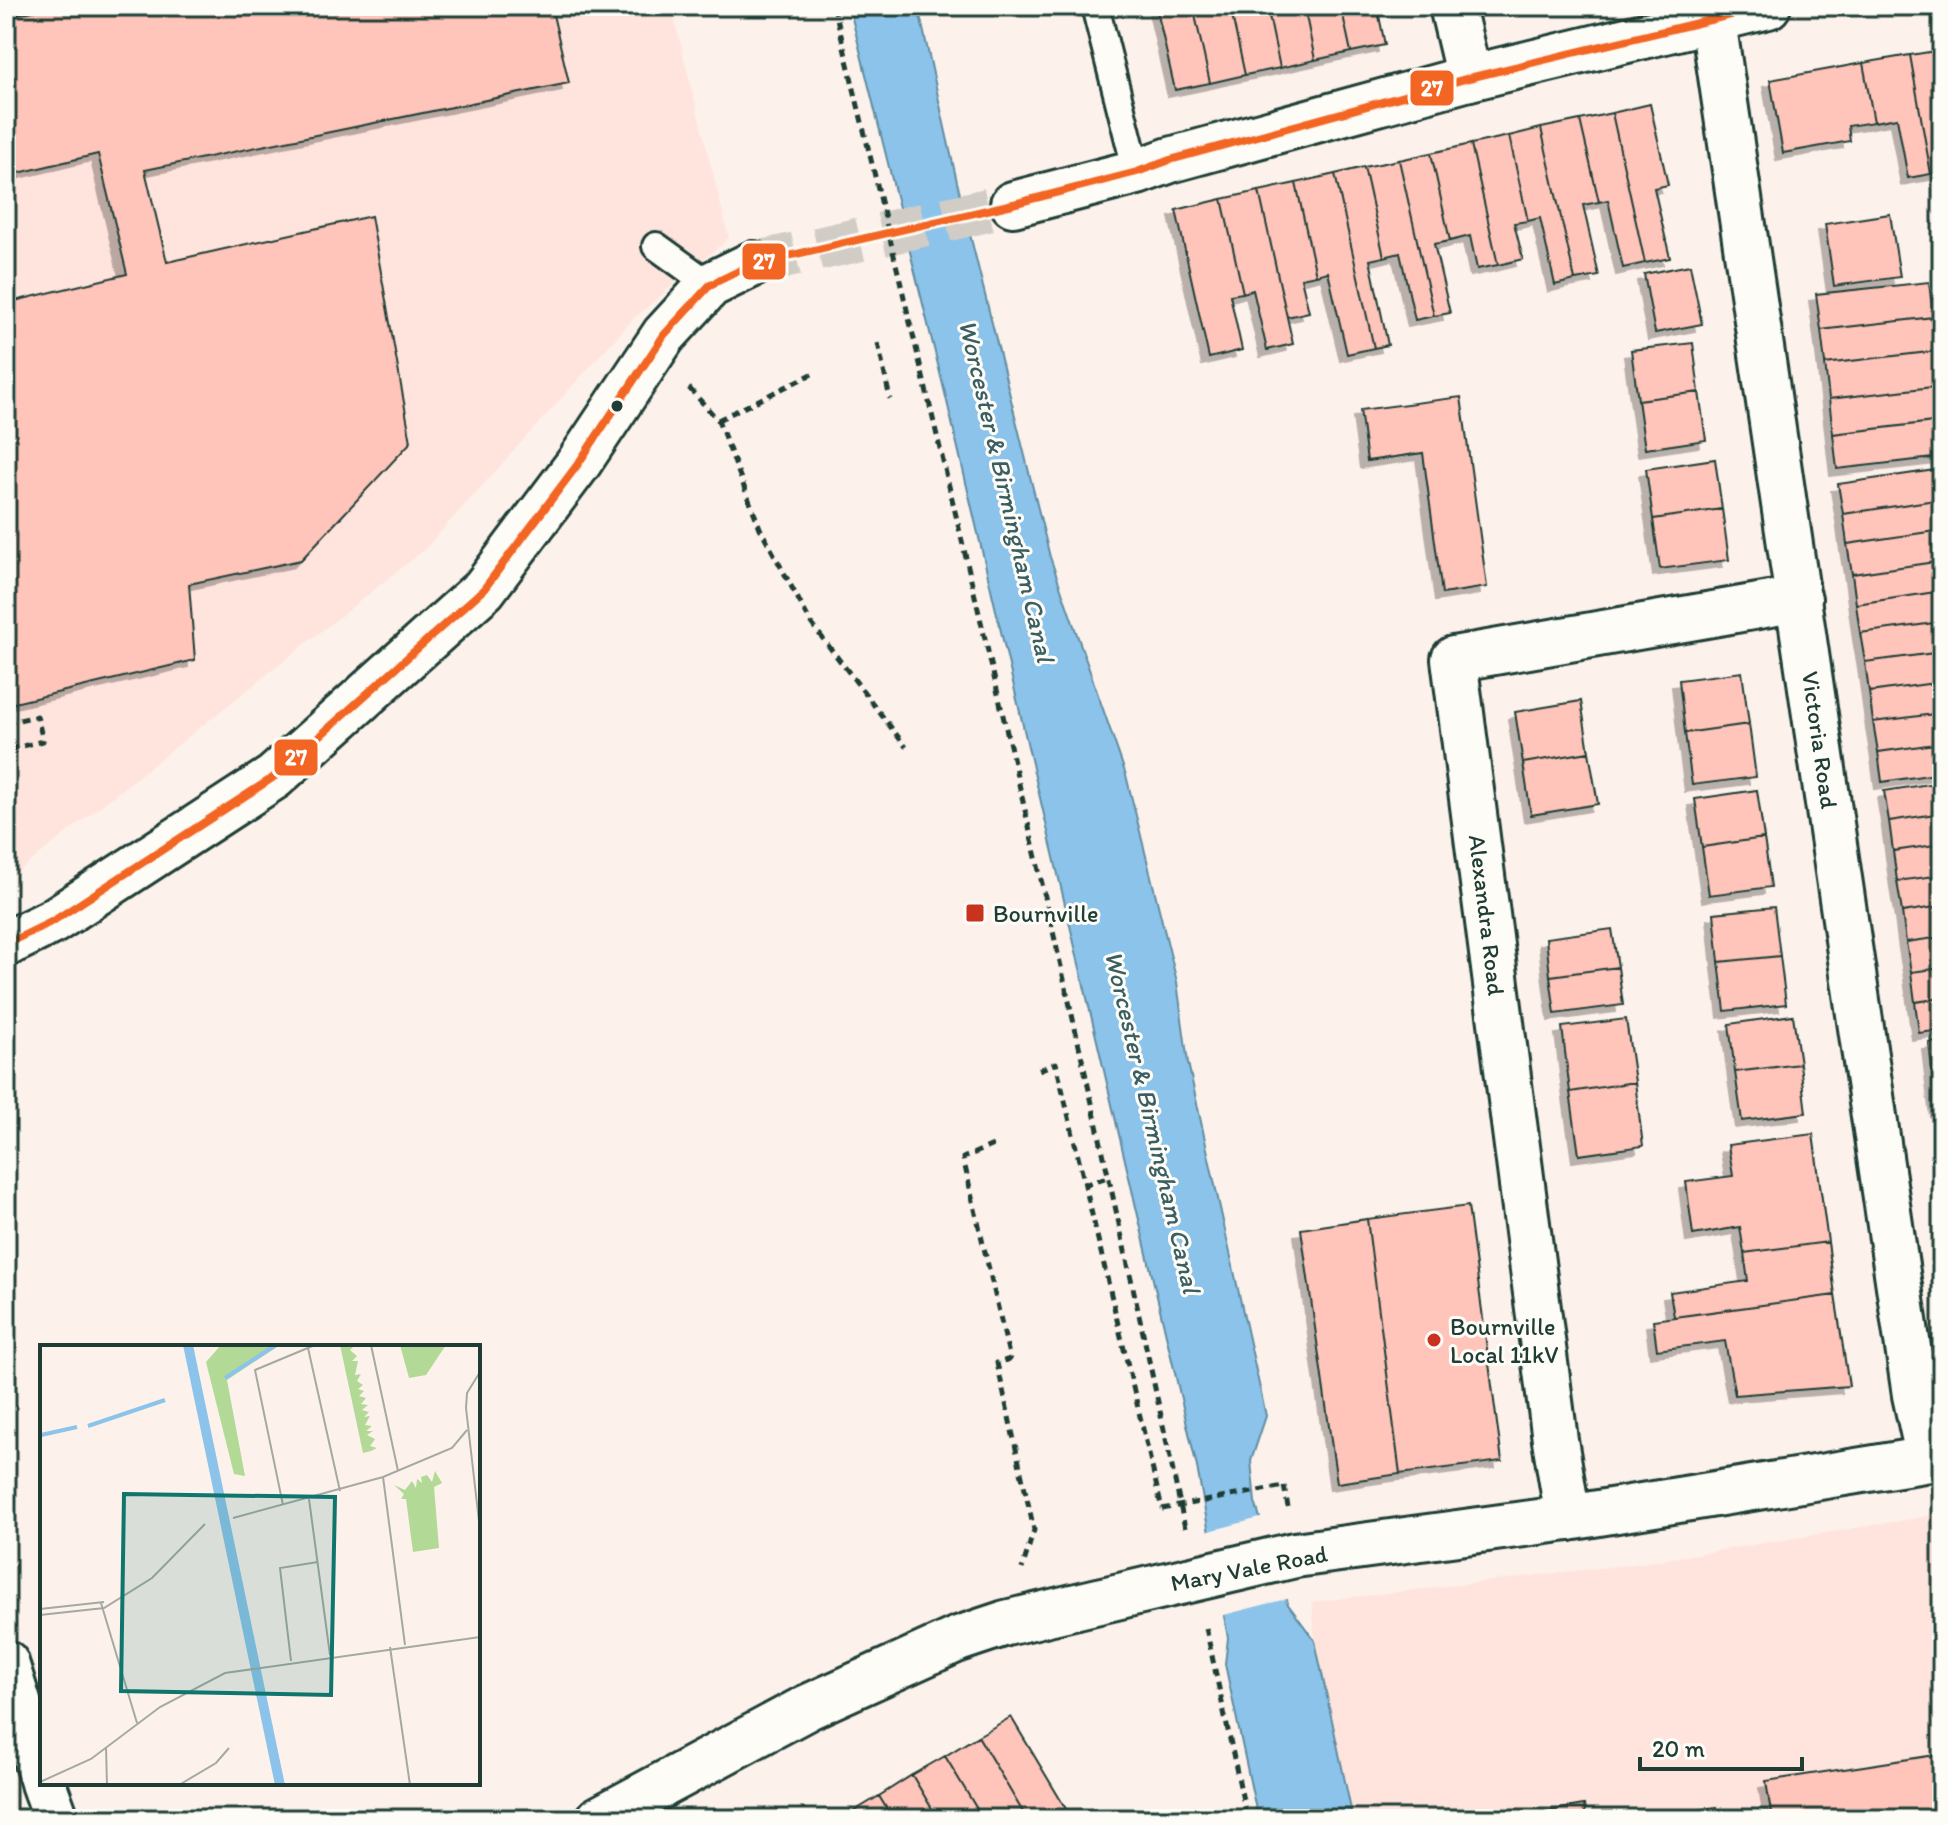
<svg xmlns="http://www.w3.org/2000/svg" width="1948" height="1825" font-family="Itim,sans-serif">
  <defs>
    <filter id="shadow"><feDropShadow dx="-7" dy="7" stdDeviation="0" flood-color="#0004"/></filter>
  </defs>
  <rect width="100%" height="100%" fill="#fdf1eb"/>
  <filter id="ink" filterUnits="userSpaceOnUse"><feTurbulence type="fractalNoise" baseFrequency=".0125" numOctaves="2"/><feDisplacementMap in="SourceGraphic" scale="16" xChannelSelector="R" yChannelSelector="G"/><feConvolveMatrix kernelMatrix="1 2 1 2 8 2 1 2 1" color-interpolation-filters="sRGB"/></filter>
  <g filter="url(#ink)">
    <path fill="#fee4dc" d="M6,6h665l58,232 -96,81 -209,231 -418,331z
      M1942,1514v305h-589l-38,-178 -3,-39 330,-39z"/>
    <path fill="#8cc3ea" stroke="#608da1" stroke-width="2" d="M849,6h69l39,176 93,375 76,218 51,207 11,81 78,353 -15,45 4,41 32,101 28,38 38,178h-95l-33,-155 3,-26 -31,-171 -252,-1074z"/>
    <path fill="#fdf1eb" d="M1264,1517l26,81 -70,18 -15,-84z"/>
    <path fill="#ffc4ba" stroke="#1f3d34" stroke-width="2" filter="url(#shadow)" d="M55,6h496l18,77 -424,87 22,92 204,-46 40,226 -110,118 -112,24 6,76 -189,45v-402l121,-29 -29,-120 -92,22v-159z
      M1156,6h37l17,77 -35,7z
      M1193,6h37l15,69 -35,8z
      M1230,6h37l13,62 -35,7z
      M1267,6h37l11,54 -35,8z
      M1304,6h37l10,46 -36,8z
      M1341,6h36l8,39 -34,7z
      M1942,50v52l-3,1 3,16v53l-11,2 -21,-119z
      M1910,55l21,119 -23,4 -11,-60 -23,4 -11,-59z
      M1863,63l11,59 -26,4 2,15 -67,12 -13,-73z
      M1650,104l18,81 -14,3 16,70 -25,5 -33,-150z
      M1612,113l33,150 -22,5 -15,-68 -9,2 -19,-82z
      M1580,120l19,82 -16,3 16,71 -24,4 -34,-152z
      M1541,128l34,152 -20,5 -15,-67 -12,3 -19,-85z
      M1509,136l19,85 -14,2 9,36 -25,6 -27,-121z
      M1471,144l27,121 -21,4 -7,-33 -20,5 -19,-88z
      M1431,153l19,88 -16,3 16,69 -16,3 -35,-156z
      M1399,160l35,156 -19,4 -15,-67 -16,4 -20,-90z
      M1364,167l20,90 -14,3 18,85 -14,3 -39,-174z
      M1335,174l39,174 -27,6 -19,-82 -12,3 -20,-92z
      M1296,183l20,92 -15,3 8,34 -22,5 -28,-126z
      M1259,191l34,153 -26,6 -14,-60 -10,3 -21,-94z
      M1222,199l21,94 -13,2 12,55 -33,8 -33,-148z
      M1890,214l10,63 -66,9 -9,-62z
      M1690,265l12,59 -47,9 -11,-59z
      M1929,282l4,35 -112,13 -5,-36z
      M1933,317l4,34 -112,13 -4,-34z
      M1693,343l6,49 -61,8 -7,-50z
      M1937,351l4,35 -112,13 -4,-35z
      M1941,386l1,35 -109,13 -4,-35z
      M1699,392l7,48 -61,9 -7,-49z
      M1461,397l26,190 -45,7 -19,-141 -56,8 -7,-51z
      M1942,421v36l-105,12 -4,-35z
      M1715,459l7,50 -69,10 -7,-50z
      M1942,469v30l-99,15 -5,-30z
      M1942,499v31l-95,14 -4,-30z
      M1722,509l7,51 -69,9 -7,-50z
      M1942,530v31l-90,13 -5,-30z
      M1942,561v30l-86,13 -4,-30z
      M1942,591v31l-82,11 -4,-29z
      M1942,622v30l-77,10 -5,-29z
      M1942,652v30l-73,10 -4,-30z
      M1742,672l7,52 -64,9 -6,-53z
      M1942,682v31l-69,9 -4,-30z
      M1581,701l8,51 -66,11 -8,-51z
      M1942,713v30l-64,9 -5,-30z
      M1749,724l7,53 -64,8 -7,-52z
      M1942,743v30l-60,9 -4,-30z
      M1589,752l9,52 -67,11 -8,-52z
      M1942,782v31l-53,8 -5,-30z
      M1757,790l7,48 -62,9 -7,-48z
      M1942,813v31l-49,7 -4,-30z
      M1764,838l7,49 -62,8 -7,-48z
      M1942,844v31l-45,6 -4,-30z
      M1942,875v31l-40,6 -5,-31z
      M1942,906v31l-36,5 -4,-30z
      M1774,907l6,49 -61,6 -5,-49z
      M1612,929l6,38 -68,9 -4,-38z
      M1942,937v31l-31,4 -5,-30z
      M1780,956l6,48 -61,7 -6,-49z
      M1618,967l5,38 -68,9 -5,-38z
      M1942,968v30l-27,4 -4,-30z
      M1942,998v32l-23,3 -4,-31z
      M1793,1015l7,49 -65,8 -6,-48z
      M1626,1019l9,63 -65,10 -8,-65z
      M1942,1041v35l-9,1 -4,-34z
      M1800,1064l6,49 -64,8 -7,-49z
      M1942,1076v33l-5,1 -4,-33z
      M1635,1082l8,64 -64,9 -9,-63z
      M1813,1134l15,108 -84,11 -4,-26 -47,8 -7,-53 47,-6 -5,-31z
      M1468,1206l34,255 -102,13 -33,-255z
      M1367,1219l33,255 -63,9 -36,-254z
      M1828,1242l7,53 -161,22 -4,-25 78,-11 -4,-28z
      M1835,1295l14,91 -114,9 -10,-54 -68,9 -4,-30z
      M1011,1717l61,102h-45l-49,-83z
      M978,1736l49,83h-44l-38,-63z
      M1942,1754v65h-170l-6,-38z
      M945,1756l38,63h-45l-26,-44z
      M912,1775l26,44h-45l-14,-23z
      M879,1796l14,23h-45l-2,-3z
      M1584,1805l2,14h-86z
      M1717,1807l2,12h-80z"/>
    <g fill="none" stroke-linecap="round" stroke-linejoin="round">
      <path stroke="#d1cdc6" stroke-width="44" stroke-dasharray="44 22" stroke-linecap="butt" d="M753,264l260,-60"/>
      <g stroke="#1f3d34" stroke-width="32">
        <path id="service" d="M1095,6l42,166
          M656,246l54,39"/>
      </g>
      <g stroke="#1f3d34" stroke-width="50">
        <path id="minor" d="M1452,6l17,72
          M1713,21l202,1374 14,64
          M1568,1518l-13,-78 -101,-781 345,-60
          M6,1663l36,116
          M43,1783l13,36"/>
      </g>
      <g stroke="#1f3d34" stroke-width="50">
        <path id="tertiary" d="M1013,204l124,-32 33,-12 299,-82 299,-72
          M6,944l47,-23 221,-144 210,-188 94,-125 86,-129 46,-50 43,-21
          M1295,1555l273,-37 374,-61
          M599,1819l209,-112 150,-68 48,-16 67,-16"/>
      </g>
      <path stroke="#1f3d34" stroke-width="5" stroke-dasharray="8 6" stroke-linecap="butt" d="M834,6c122,506 243,1013 351,1522
        M878,343l12,56
        M689,388l29,32 42,108 51,95 95,124
        M718,420l94,-46
        M6,723l31,-7 6,25 -37,9
        M1039,1070l17,-7 106,446
        M993,1145l-30,13 47,201 -13,4 37,167 -12,39
        M1084,1185l26,-9
        M1284,1486l4,21
        M1206,1628l41,191"/>
      <use href="#service" stroke="#fdfcf7" stroke-width="26"/>
      <use href="#minor" stroke="#fdfcf7" stroke-width="44"/>
      <use href="#tertiary" stroke="#fdfcf7" stroke-width="44"/>
      <g stroke="#1f3d34" stroke-width="50" stroke-linecap="butt">
        <path id="tertiary-bridge" d="M1073,1607l222,-52"/>
      </g>
      <path stroke="#1f3d34" stroke-width="5" stroke-dasharray="8 6" stroke-linecap="butt" d="M1162,1509l122,-23"/>
      <use href="#tertiary-bridge" stroke="#fdfcf7" stroke-width="44"/>
      <g stroke="#fdfcf7" stroke-width="14">
        <path id="bus-1" d="M6,944l47,-23 221,-144 210,-188 94,-125 86,-129 46,-50 43,-21 260,-60 124,-32 33,-12 299,-82 299,-72"/>
      </g>
      <use href="#bus-1" stroke="#f26522" stroke-width="8"/>
    </g>
  </g>
  <circle fill="#1f3d34" stroke="#fdfcf7" stroke-width="3" cx="617" cy="406" r="7"/>
  <g fill="#c8321e" stroke="#fdfcf7" stroke-width="3">
    <rect x="965" y="903" width="20" height="20" rx="4"/>
    <circle cx="1434" cy="1340" r="8"/>
  </g>
  <g text-anchor="middle" dominant-baseline="central" stroke-width="6" stroke-linejoin="round" paint-order="stroke">
    <g font-size="24" fill="#1f3d34" stroke="#fdfcf7">
      <text transform="translate(1820 740) rotate(82)">Victoria Road</text>
      <text transform="translate(1487 915) rotate(83)">Alexandra Road</text>
      <text transform="translate(1249 1568) rotate(-11)">Mary Vale Road</text>
    </g>
    <g font-size="24" fill="#1f3d34" stroke="#fdfcf7" text-anchor="start">
      <text x="993" y="913">Bournville</text>
      <text x="1450" y="1326">Bournville<tspan x="1450" dy="28">Local 11kV</tspan></text>
    </g>
    <g font-size="26" font-style="italic" fill="#3a5e62" stroke="#fdfcf7">
      <text transform="translate(1007 491) rotate(77)">Worcester &amp; Birmingham Canal</text>
      <text transform="translate(1153 1122) rotate(77)">Worcester &amp; Birmingham Canal</text>
    </g>
  </g>
  <g transform="translate(40 1345)">
    <rect width="440" height="440" fill="#fdf1eb"/>
    <path d="M181,0h59l-53,35 18,96 -11,-2 -28,-112zM300,0h15l-5,5 7,6 -5,5h6l-3,14 6,-1 -4,7 6,4 -5,4 6,2 -5,5 7,2 -5,6 7,1 -6,5 7,2 -5,5 6,-1 -5,9 7,1 -6,5h7l-6,4 8,4 -5,7 7,2 -6,3 -8,2zM360,0h46l-20,30 -17,3zM395,126l7,12 -8,4 5,61 -26,4 -7,-53h-5l3,-5 -10,-9 11,5 7,-9 4,7 1,-9 5,4 -1,-6 6,-2 5,7z" fill="#b2da96"/>
    <path d="M143,0h10l92,440h-10z" fill="#8cc3ea"/>
    <path fill="none" stroke="#8cc3ea" stroke-width="4" d="M185,33l51,-33M48,81l77,-26M1,90l36,-8"/>
    <path fill="none" stroke="#a4a9a2" stroke-width="2" d="M331,0l27,126M268,3l32,143M440,27l-13,21 -1,15 14,122M343,132l22,168M269,154l21,156M243,160l-28,-135 60,-25M193,173l150,-41 69,-29 15,-18M61,258l36,120M0,264l64,-7M0,270l64,-7 48,-30 53,-54M350,302l20,138M251,316l-11,-93 38,-6M66,402l1,38M0,437l51,-23 69,-52 65,-34 255,-36M139,440l37,-22 13,-15"/>
    <path fill="#0f766e" fill-opacity="0.15" stroke="#0f766e" stroke-width="4" d="M84,149l211,3 -4,198 -210,-4z"/>
    <rect width="440" height="440" fill="none" stroke="#1f3d34" stroke-width="4"/>
  </g>
  <g stroke="#fdfcf7" stroke-width="3">
    <rect x="1409" y="69" width="46" height="38" rx="8" fill="#f26522"/>
    <rect x="741" y="242" width="46" height="39" rx="8" fill="#f26522"/>
    <rect x="273" y="738" width="46" height="39" rx="8" fill="#f26522"/>
  </g>
  <g font-size="22" text-anchor="middle" font-weight="bold" fill="#fff">
    <text x="1432" y="96">27</text>
    <text x="764" y="269">27</text>
    <text x="296" y="765">27</text>
  </g>
  <rect width="1948" height="1825" fill="none" stroke="#fdfcf7" stroke-width="32"/>
  <rect x="16" y="16" width="1916" height="1793" fill="none" stroke="#1f3d34" stroke-width="3" filter="url(#ink)"/>
  <path d="M1640 1757v12h162v-12" fill="none" stroke="#1f3d34" stroke-width="4"/>
  <text x="1652" y="1757" font-size="24" fill="#1f3d34" stroke="#fdfcf7" stroke-width="6" paint-order="stroke">20 m</text>
</svg>
